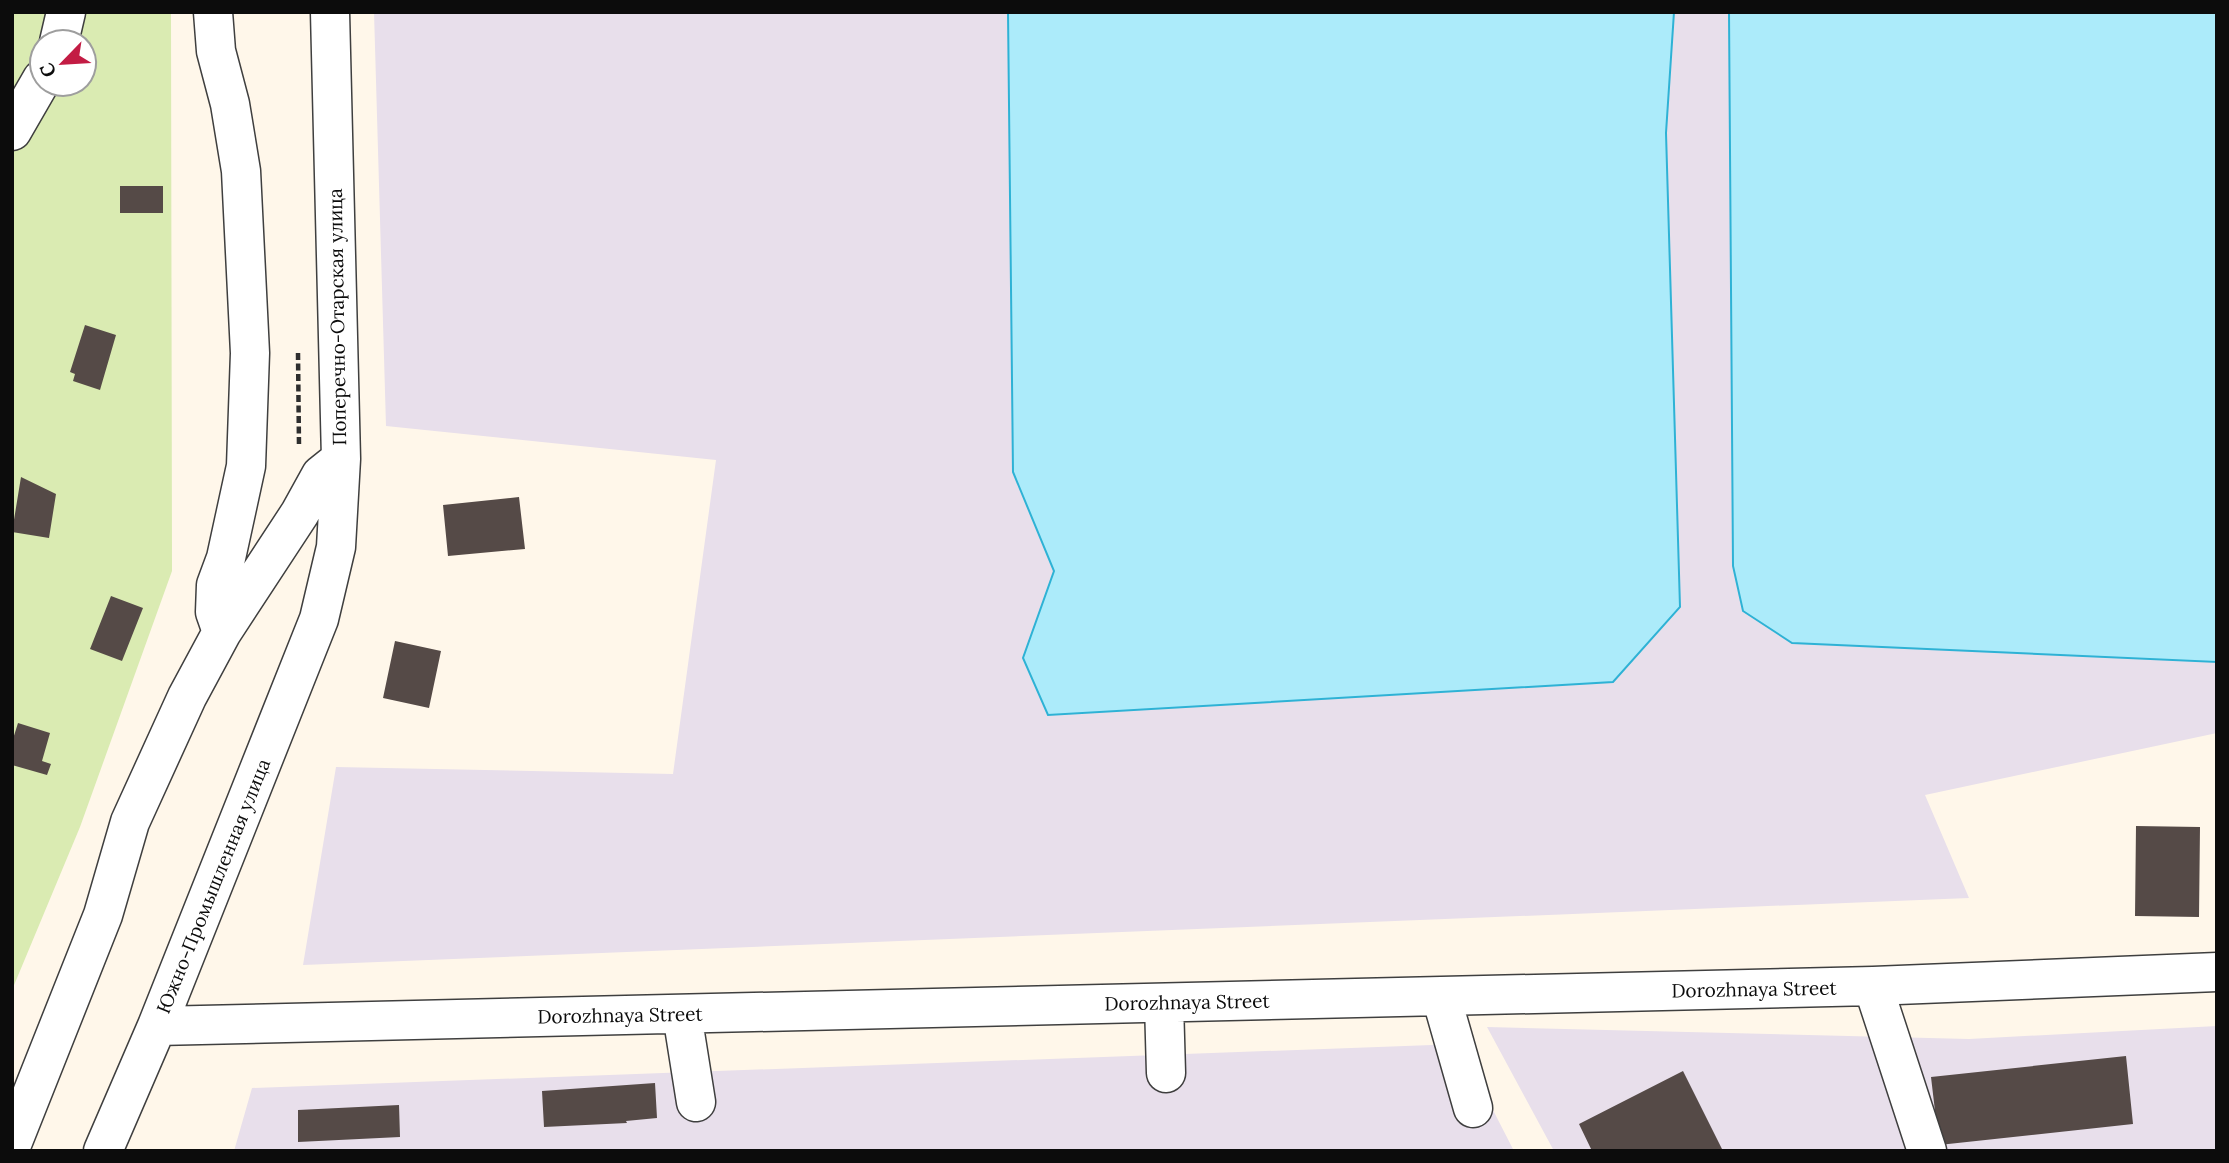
<svg xmlns="http://www.w3.org/2000/svg" width="2229" height="1163" font-family="Lora,serif">
  <rect width="100%" height="100%" fill="#fff7ea"/>
  <path fill="#e8dfeb" d="M374,12h1843v721l-292,62 44,103 -1666,67 33,-198 337,7 43,-314 -330,-34z
    M2217,1026v125h-663l-67,-124 482,12z
    M1459,1044l55,107h-1280l18,-63z"/>
  <path fill="#daebb2" fill-rule="evenodd" d="M12,12h159l1,559 -92,256 -68,163zM42,42h42v42h-42z"/>
  <path fill="#acebfa" stroke="#2eb2d5" stroke-width="2" d="M1008,12h666l-8,121 14,474 -67,75 -565,33 -25,-57 31,-87 -41,-99z
    M1729,12h488v650l-425,-19 -49,-32 -10,-45z"/>
  <path fill="#554a47" d="M120,186h43v27h-43z
    M85,325l31,10 -16,55 -27,-9 2,-7 -5,-2z
    M21,477l35,17 -7,44 -37,-6z
    M519,497l6,52 -77,7 -5,-51z
    M111,596l32,12 -21,53 -32,-12z
    M395,641l46,10 -12,57 -46,-10z
    M18,723l32,10 -8,28 9,3 -4,11 -35,-10v-23z
    M2136,826l64,1 -1,90 -64,-1z
    M2126,1056l7,68 -194,21 -8,-68z
    M1683,1071l40,80h-131l-13,-27z
    M655,1083l2,35 -31,3 1,2 -83,4 -2,-36z
    M399,1105l1,32 -102,5v-32z"/>
  <g fill="none" stroke-linecap="round" stroke-linejoin="round">
    <g stroke="#3f3f3f" stroke-width="41">
      <path id="minor" d="M213,12l3,39 14,53 11,67 9,182 -4,113 -20,92 -10,27 -1,27 7,20
        M59,42l7,-30
        M12,131l30,-52
        M1873,986l54,165
        M1441,996l32,112
        M1164,1003l2,70
        M682,1014l14,88
        M157,1026l1716,-40 344,-14
        M12,1144l91,-229 27,-93 57,-125 35,-65 78,-119 21,-38 20,-16
        M103,1151l54,-125 162,-407 17,-72 5,-88 -11,-447"/>
    </g>
    <path stroke="#2e2e2e" stroke-width="4.5" stroke-dasharray="7 3.5" stroke-linecap="butt" d="M298,353l1,93"/>
    <use href="#minor" stroke="#fff" stroke-width="38"/>
  </g>
  <g text-anchor="middle" dominant-baseline="central" stroke-width="7" stroke-linejoin="round" paint-order="stroke">
    <g font-size="19" fill="#0c0c0c" stroke="#fff">
      <text transform="translate(337 317) rotate(-91)">Поперечно-Отарская улица</text>
      <text transform="translate(213 886) rotate(-68)">Южно-Промышленная улица</text>
      <text transform="translate(1754 989) rotate(-1)">Dorozhnaya Street</text>
      <text transform="translate(1187 1002) rotate(-1)">Dorozhnaya Street</text>
      <text transform="translate(620 1015) rotate(-1)">Dorozhnaya Street</text>
    </g>
  </g>
  <rect width="2229" height="1163" fill="none" stroke="#0c0c0c" stroke-width="28"/>
  <g transform="translate(63 63) rotate(245)"><circle r="33" fill="#ffffff" stroke="#9e9e9e" stroke-width="2"/>
  <path d="M0-5L12 26L0 18L-12 26Z" fill="#c31c44"/>
  <text y="-10" font-size="19" font-weight="bold" text-anchor="middle" fill="#0c0c0c">С</text>
  </g>
</svg>
